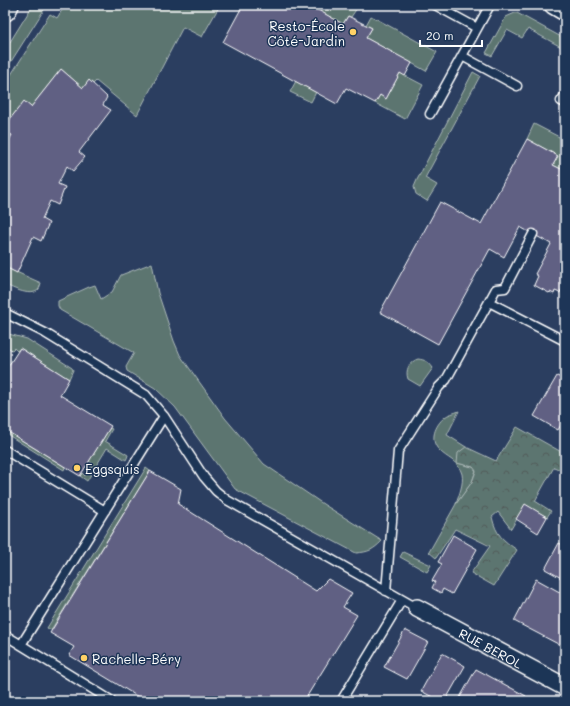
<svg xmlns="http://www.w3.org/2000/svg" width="570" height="706" font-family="Mali,sans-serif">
  <defs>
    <pattern id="forest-crowns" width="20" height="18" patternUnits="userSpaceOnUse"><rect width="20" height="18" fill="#5b7470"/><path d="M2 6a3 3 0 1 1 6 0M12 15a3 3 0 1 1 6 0" fill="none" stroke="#525c5a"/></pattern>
  </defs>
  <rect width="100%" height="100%" fill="#2b3e60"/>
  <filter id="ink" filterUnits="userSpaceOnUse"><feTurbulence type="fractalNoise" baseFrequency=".025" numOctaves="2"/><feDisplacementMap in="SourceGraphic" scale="8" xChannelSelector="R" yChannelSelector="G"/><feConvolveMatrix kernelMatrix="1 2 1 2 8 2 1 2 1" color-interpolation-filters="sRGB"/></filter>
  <g filter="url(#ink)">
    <path fill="#5b7470" stroke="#adbab8" d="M33,5h14l-42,66v-21z
      M61,5h159l-18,32 -19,-10 -46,88 -41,-34 -3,3 -4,-3 -6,7 -22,-19 -30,38 -7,-5 -14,17 -5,-4v-31l45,-70 7,4 7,-11z
      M309,5h50l-8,12 -3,-1 -5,8z
      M515,13h2l48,26v10l-37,-20 -6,9 -15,-8 -15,26 -6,-3 20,-36z
      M371,16l66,36 -11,19 -60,-33 6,-10 -6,-3z
      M473,72l7,4 -55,102 12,7 -10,16 -11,-7 -2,-7 3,-7z
      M400,73l23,12 -18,34 -30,-16 5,-8 6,4z
      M296,81l20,11 -5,10 -21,-10z
      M534,124l31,16v31l-12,-6 5,-9 -31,-17z
      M152,263l6,30 16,48 6,14 45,63 39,46 59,40 59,37c-9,9 -13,11 -26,12l-121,-64 -60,-82 -20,-19 -28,-17 -1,-4 8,-14 -74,-43 -2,-4v-5l31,-14 6,-2 6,14 11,-7 9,-17z
      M5,267l36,16c-1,2 -1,4 -2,6 -7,9 -26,-1 -34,-4z
      M5,333l22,6 45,29 1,2 -4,9 -49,-31 -3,3 -3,-3 -2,2 -7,-4z
      M418,359c7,1 10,2 15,9l-13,18 -12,-7c-3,-9 1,-17 10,-20z
      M459,411l-12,24 19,12 -9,16 16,4 3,3 -4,12 -16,22c3,-9 8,-21 6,-30 -4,-14 -15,-15 -23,-24 -10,-10 -4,-25 6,-33 3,-3 10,-4 14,-6z
      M110,428l2,1 -7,12 23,14 -1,3 -1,2 -19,-12 -20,33 -7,-5 2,-3 3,3 8,-12 -4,-3z
      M5,430l60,37 -1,3 -59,-37z
      M146,468l4,3 -99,159 -4,-2z
      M403,552l28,13 -4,7 -27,-15z"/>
    <path fill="url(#forest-crowns)" stroke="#adbab8" d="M517,427l48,27v18l-11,-5 -19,34 16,10 -4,6 -22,-12 -14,24 -13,-17 -6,5c4,18 11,23 25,33l-23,36 -23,-13 19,-27 -35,-17 -19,29 -7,-6 27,-48 16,-22 4,-11 -3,-4 -16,-4 1,-10 8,-6 30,14z"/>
    <path fill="#616083" stroke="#fff" d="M243,5h66l34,19 5,-8 24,12 -6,10 46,25 -7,13 -5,-3 -14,26 -6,-4 -5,8 -29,-15 -9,16 -114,-62z
      M61,69l22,19 6,-8 18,17 -4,8 8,5 -32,42 6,5 -12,14 -6,-5 -9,18 7,3 -7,18 -8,-4 -8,18 7,4 -8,18 -8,-4 -16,36 -12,-6v-119l7,-13 -6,-2 4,-14 14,-18 7,6z
      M527,139l31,17 -5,9 12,6v121l-4,-2 -1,3 -5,-2 -1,3 -4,-2 -1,1 -15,-8 4,-9 -3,-2 16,-30 -31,-17 -16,30 -14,-8 -52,95 -58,-32 60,-110 41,22z
      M20,348l49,31 -9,16 51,31 -31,50 -75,-46v-59z
      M557,376l8,4v38l-7,12 -24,-14z
      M150,471l31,18 -3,15 138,87 12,-12 24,14 -9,14 14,8 -53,86h-159l-76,-46 5,-8 -24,-14z
      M525,504l22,13 -9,16 -22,-14z
      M453,535l24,14 -25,45 -9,-5 -2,4 -9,-5 3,-6 -3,-1 10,-17 -4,-2z
      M559,543l6,3v34l-20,-11z
      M536,579l29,16v42l-5,8 -46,-24z
      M405,630l23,12 -21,37 -23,-12z
      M442,653l23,13 -20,35h-5l-19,-10z
      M476,669l50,27 -2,5h-66z"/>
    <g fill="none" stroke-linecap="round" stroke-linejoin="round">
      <g stroke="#fff" stroke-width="11">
        <path id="service" d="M435,5l42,23
          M462,56l55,30
          M565,95l-4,6 4,2
          M430,114l60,-109
          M489,302l76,39
          M5,313l40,20 101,62 18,21 40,61 12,14 11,9 190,108
          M5,450l100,61
          M386,591l12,-140 41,-64 7,-7 50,-91 9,-1 28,-54
          M5,635l107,66
          M21,645l143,-229
          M341,701l61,-101"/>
      </g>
      <g stroke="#fff" stroke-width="20">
        <g id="minor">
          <path d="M553,5l12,7"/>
          <path id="s1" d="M417,608l148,79"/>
        </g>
      </g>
      <g stroke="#fff" stroke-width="24">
        <path id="tertiary" d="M5,10l3,-5"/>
      </g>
      <use href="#service" stroke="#1d3557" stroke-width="8"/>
      <use href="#minor" stroke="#1d3557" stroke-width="17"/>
      <use href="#tertiary" stroke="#1d3557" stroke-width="21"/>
    </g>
  </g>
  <g fill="#ffd166" stroke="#1d3557" stroke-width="1.5">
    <circle cx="353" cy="32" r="4"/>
    <circle cx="77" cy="468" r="4"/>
    <circle cx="84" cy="658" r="4"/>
  </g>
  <g text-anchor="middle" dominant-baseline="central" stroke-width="3" stroke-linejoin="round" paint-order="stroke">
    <g font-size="13" fill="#fff" stroke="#1d3557" text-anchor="start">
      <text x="345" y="25" text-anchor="end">Resto-École<tspan x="345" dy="15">Côté-Jardin</tspan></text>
      <text x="85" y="468">Eggsquis</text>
      <text x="92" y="658">Rachelle-Béry</text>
    </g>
    <g font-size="13" fill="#fff" stroke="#1d3557">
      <text stroke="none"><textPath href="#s1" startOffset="84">RUE BEROL</textPath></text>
    </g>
  </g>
  <rect width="570" height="706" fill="none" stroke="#1d3557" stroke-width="20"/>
  <rect x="10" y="10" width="550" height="686" fill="none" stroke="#fff" stroke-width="1.5" filter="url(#ink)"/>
  <path d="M420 40v6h62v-6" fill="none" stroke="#ffffff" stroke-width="2"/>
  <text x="426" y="40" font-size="12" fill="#ffffff" stroke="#1d3557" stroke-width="3" paint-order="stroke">20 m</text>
</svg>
